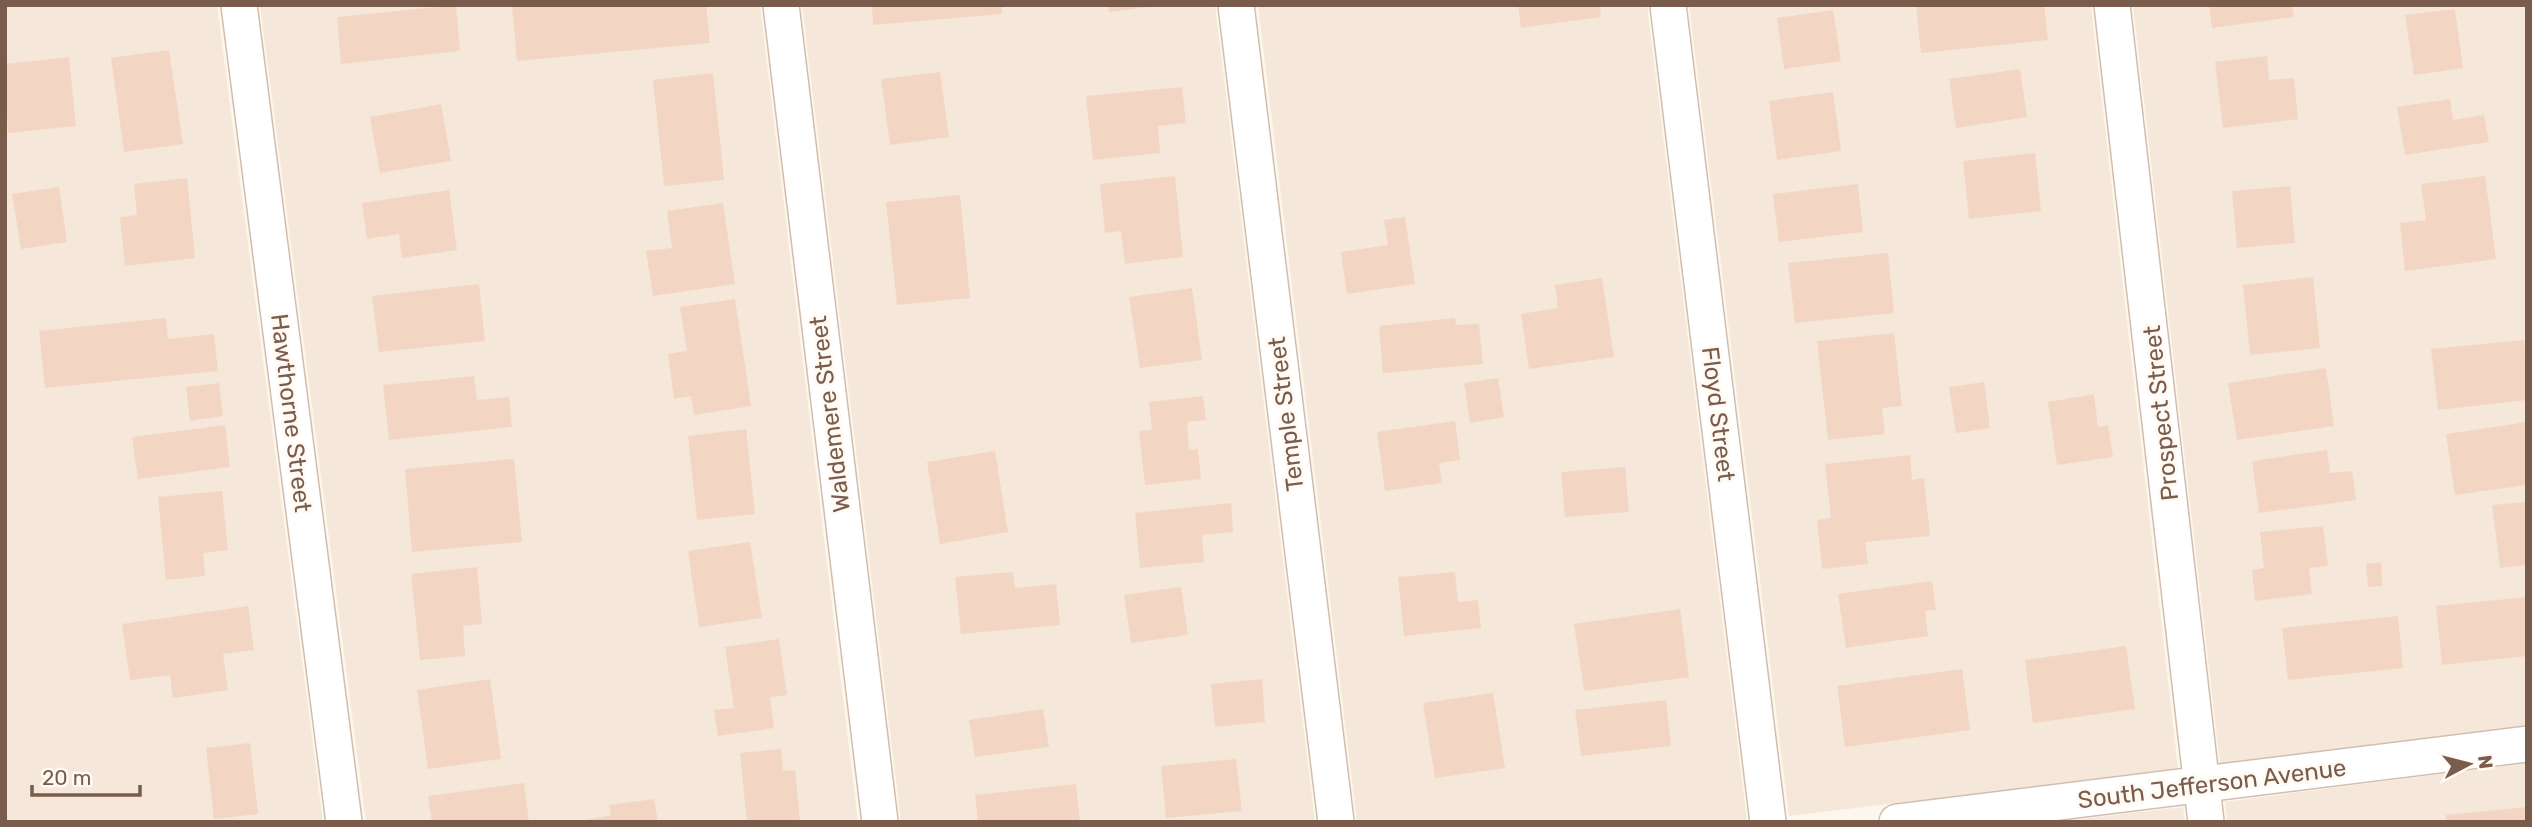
<svg xmlns="http://www.w3.org/2000/svg" width="2532" height="827" font-family="Rubik,sans-serif">
  <rect width="100%" height="100%" fill="#fdf6ec"/>
  <path fill="#f5e8da" d="M5,5h212l106,817h-318z
    M260,5h500l98,817h-492z
    M802,5h413l100,817h-414z
    M1258,5h389l100,816 -390,1z
    M1689,5h402l87,764 -389,47z
    M2133,5h394v720l-307,39z
    M2527,763v59h-300l-2,-20z
    M2183,807l2,15h-128z"/>
  <path fill="#f3d5c3" d="M456,5l4,46 -119,13 -4,-47z
    M512,5h194l4,38 -193,18z
    M872,5h130v9l-129,11z
    M1108,5h40v2l-39,5z
    M1518,5h82l1,12 -80,11z
    M1916,5h128l4,35 -127,13z
    M2209,5h83l2,12 -82,11z
    M2455,9l8,59 -49,7 -9,-60z
    M1833,10l8,51 -57,8 -7,-51z
    M169,50l14,94 -59,8 -13,-94z
    M2267,56l2,24 25,-2 4,41 -75,9 -8,-66z
    M69,57l7,69 -68,7 -3,-69z
    M2020,69l7,48 -71,11 -7,-49z
    M940,72l9,65 -59,8 -9,-66z
    M713,73l11,107 -60,6 -11,-106z
    M1182,87l4,36 -28,3 2,27 -67,7 -7,-64z
    M1833,92l8,59 -64,9 -8,-59z
    M2450,99l3,21 31,-5 5,27 -84,13 -8,-48z
    M441,104l10,57 -71,12 -10,-56z
    M2035,153l6,58 -72,8 -6,-58z
    M1175,176l8,81 -58,7 -4,-33 -16,2 -5,-49z
    M2485,176l11,83 -91,12 -5,-48 26,-3 -5,-36z
    M187,178l8,80 -70,8 -5,-49 17,-2 -3,-31z
    M1858,184l5,48 -84,10 -6,-48z
    M2290,186l5,57 -58,5 -5,-57z
    M59,187l8,55 -46,7 -9,-55z
    M449,190l8,60 -55,8 -3,-24 -32,5 -5,-36z
    M960,195l10,103 -73,7 -11,-103z
    M723,203l12,81 -82,12 -7,-45 26,-3 -5,-37z
    M1405,217l10,67 -68,10 -6,-42 47,-7 -4,-25z
    M1888,253l6,60 -99,10 -7,-60z
    M2313,277l7,71 -70,7 -7,-70z
    M1602,278l12,79 -85,12 -8,-55 37,-6 -3,-23z
    M479,284l6,57 -106,11 -7,-56z
    M1192,288l10,72 -62,8 -11,-71z
    M735,299l16,107 -57,9 -3,-19 -17,3 -6,-45 19,-3 -7,-44z
    M166,318l2,21 46,-5 4,37 -173,17 -6,-57z
    M1455,318l1,7 23,-1 4,40 -100,9 -4,-47z
    M1894,333l8,73 -20,2 3,26 -57,6 -11,-99z
    M2524,340l3,60 -89,10 -7,-61z
    M2326,368l8,58 -97,14 -9,-57z
    M474,376l3,24 32,-3 3,30 -123,13 -6,-55z
    M1498,378l6,39 -34,6 -6,-40z
    M1984,382l6,46 -34,5 -7,-46z
    M219,383l4,33 -33,5 -4,-34z
    M2094,394l4,33 10,-2 5,32 -56,8 -9,-63z
    M1203,396l3,24 -19,2 2,28 9,-1 3,30 -56,6 -6,-54 13,-1 -3,-28z
    M1455,421l5,39 -21,3 3,20 -57,8 -8,-59z
    M2527,422v63l-72,10 -9,-61z
    M225,425l5,42 -92,12 -6,-42z
    M746,429l9,85 -58,6 -9,-84z
    M2327,450l3,23 22,-2 4,29 -97,13 -7,-52z
    M995,451l13,81 -68,12 -13,-82z
    M1910,455l2,25 12,-2 6,58 -65,6 3,22 -46,5 -5,-49 14,-2 -6,-54z
    M514,459l8,83 -110,10 -7,-83z
    M1625,467l4,45 -64,5 -4,-45z
    M222,491l6,59 -25,3 2,23 -39,4 -8,-83z
    M2527,502v63l-27,3 -8,-63z
    M1231,503l2,29 -31,3 2,27 -64,6 -5,-55z
    M2323,526l5,40 -19,2 3,26 -57,7 -3,-31 12,-2 -4,-36z
    M750,542l12,76 -63,9 -11,-76z
    M2381,562l1,24 -14,1 -2,-23z
    M477,567l5,57 -19,2 2,30 -45,4 -9,-86z
    M1013,572l2,16 41,-4 4,41 -99,9 -6,-57z
    M1455,572l3,30 20,-2 3,28 -77,8 -6,-59z
    M1932,581l4,29 -11,1 3,25 -82,12 -8,-54z
    M1181,587l7,48 -57,8 -7,-48z
    M2527,597v59l-85,9 -6,-59z
    M248,606l6,44 -31,4 5,36 -55,8 -3,-23 -40,5 -8,-56z
    M1680,609l9,68 -105,14 -10,-67z
    M2398,616l5,52 -115,12 -6,-52z
    M779,639l8,56 -17,2 4,31 -56,8 -4,-26 20,-2 -9,-61z
    M2126,646l9,63 -102,14 -8,-63z
    M1962,669l8,61 -125,17 -8,-61z
    M490,679l11,80 -73,10 -11,-79z
    M1262,679l3,43 -50,5 -4,-43z
    M1493,693l12,75 -70,10 -12,-75z
    M1666,700l5,46 -90,10 -6,-46z
    M1043,709l6,38 -74,10 -6,-37z
    M250,743l8,71 -44,5 -8,-71z
    M781,749l2,22 12,-1 5,52h-53l-7,-69z
    M1236,759l6,52 -76,7 -5,-52z
    M524,783l5,39h-97l-4,-26z
    M1076,784l4,38h-102l-3,-27z
    M654,799l4,23h-82l35,-7 -2,-10z
    M2527,807v15h-81v-7z"/>
  <g fill="none" stroke-linecap="round" stroke-linejoin="round">
    <g stroke="#d1beb0" stroke-width="38">
      <path id="street" d="M239,5l105,817
        M781,5l99,817
        M1236,5l100,817
        M1668,5l100,817
        M2112,5l94,817
        M1897,822l630,-78"/>
    </g>
    <use href="#street" stroke="#fff" stroke-width="35"/>
  </g>
  <g text-anchor="middle" dominant-baseline="central" stroke-width="6" stroke-linejoin="round" paint-order="stroke">
    <g font-size="24" fill="#7a5c4d" stroke="#fffaf3">
      <text transform="translate(291 413) rotate(83)">Hawthorne Street</text>
      <text transform="translate(2161 413) rotate(-96)">Prospect Street</text>
      <text transform="translate(830 414) rotate(-97)">Waldemere Street</text>
      <text transform="translate(1286 414) rotate(-97)">Temple Street</text>
      <text transform="translate(1718 414) rotate(83)">Floyd Street</text>
      <text transform="translate(2212 784) rotate(-7)">South Jefferson Avenue</text>
    </g>
  </g>
  <rect width="2532" height="827" fill="none" stroke="#7a5c4d" stroke-width="14"/>
  <g transform="translate(2469 764) rotate(83)" stroke="#fffaf3" stroke-width="5" paint-order="stroke">
  <path d="M0-5L12 26L0 18L-12 26Z" fill="#7a5c4d"/>
  <text y="-10" font-size="19" font-weight="bold" text-anchor="middle" fill="#7a5c4d">N</text>
  </g>
  <path d="M32 785v10h108v-10" fill="none" stroke="#7a5c4d" stroke-width="3.5"/>
  <text x="42" y="785" font-size="21" fill="#7a5c4d" stroke="#fffaf3" stroke-width="5" paint-order="stroke">20 m</text>
</svg>
